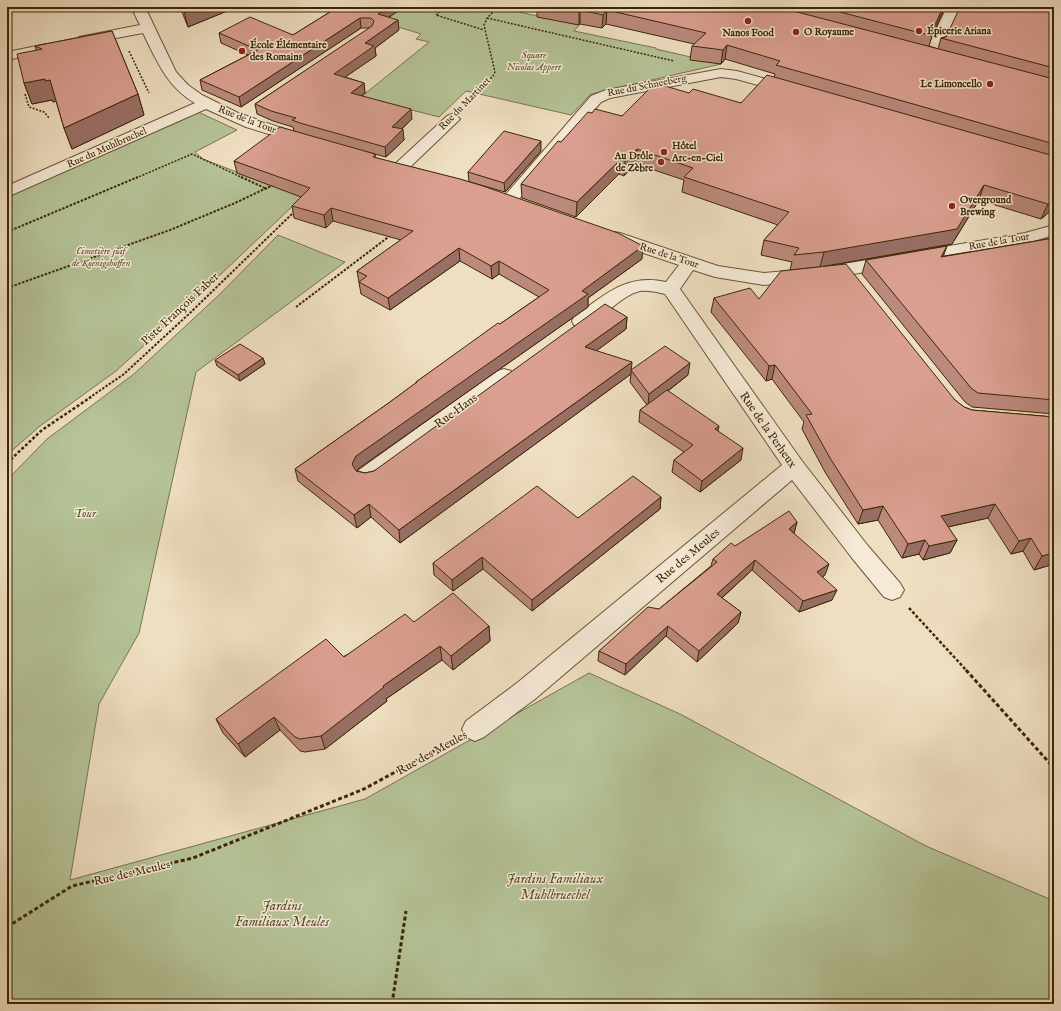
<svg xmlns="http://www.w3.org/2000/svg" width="1061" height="1011" font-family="'IM FELL English',serif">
  <rect width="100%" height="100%" fill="#efdfc2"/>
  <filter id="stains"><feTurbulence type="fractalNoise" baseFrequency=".005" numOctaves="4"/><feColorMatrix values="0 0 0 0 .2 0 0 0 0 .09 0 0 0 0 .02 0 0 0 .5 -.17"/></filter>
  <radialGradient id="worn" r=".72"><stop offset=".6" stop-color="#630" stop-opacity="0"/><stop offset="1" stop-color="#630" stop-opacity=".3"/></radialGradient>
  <path fill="#b5c397" stroke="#79754d" d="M403,7h103l-1,2 74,16 -5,6 82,17v1l65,15 -130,30 -20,21 -105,-24 -27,26 -78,-20 68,-55 -13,-3 5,-5 -39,-12z
    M198,112l39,18 -42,22 8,7 65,25 68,-19 -154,146 -66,60 -76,55 -33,29v-260z
    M278,235l67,27 -149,110 -57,261 -40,71 -29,176 295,-81 224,-126 91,41 246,132 128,55v103h-1047v-524l40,-41 87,-65 85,-79z"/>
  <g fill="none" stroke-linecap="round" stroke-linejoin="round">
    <g stroke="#6a5533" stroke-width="2">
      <path id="minor" d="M131,7h14l31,65 12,13 14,10 36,18 70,24 3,3 -3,3 -5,2 -5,-2 -52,-16 -40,-18 -199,88v-11l188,-83c-28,-16 -38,-42 -52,-70l-59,11 -5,-1 -2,-3 2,-3 5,-1 56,-11z
        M947,7h14l-21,43 -5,1 -5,-1 -2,-3z
        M47,44l5,1 2,3 -2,3 -45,9v-8z
        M721,69l16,2 58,16 2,3 -2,3 -5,1 -54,-15 -15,-2 -111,21 -9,4 -87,103 -6,1 -6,-1 -2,-4 91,-105 15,-6z
        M452,114l5,2 3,3 -3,3 -50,48 -6,2 -6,-2 -2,-3 2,-3 52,-48z
        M1054,225v10l-27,8 -207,37 -56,5 -49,-8 -22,-7 -13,19 122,172 66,85 32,37 4,7 -4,7 -8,3 -8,-3 -32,-39 -60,-78 -257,219 -51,38 -9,4 -9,-4 -4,-8 4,-8 51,-38 265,-218 -117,-171c-8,-2 -17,-4 -25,-3 -23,5 -45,40 -66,34l-2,-4 2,-4c30,-22 53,-44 92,-35l13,-17 -71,-24 -3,-4 3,-4 6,-1 6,1 98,33 46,7 56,-5 205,-35z
        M504,369l7,2 3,5 -3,5 -136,101 -8,2 -8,-2 -3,-6 3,-6 138,-99z"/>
    </g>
    <g stroke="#3d2703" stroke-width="2">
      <path id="major" d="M901,34l72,18 2,3 -2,3 -5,1 -72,-18 -2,-3 2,-3z"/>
    </g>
    <path stroke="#3d2703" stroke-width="1.5" stroke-dasharray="2 1.5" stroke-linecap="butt" d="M446,7l-10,8 48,15
      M487,18l187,43
      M129,51l20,42
      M25,94l4,13 15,5 5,6
      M466,104l27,-28 2,-4 -11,-47 3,-7 11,-11
      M136,178l56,-24 51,24"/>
    <path stroke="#3d2703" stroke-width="2" stroke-dasharray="2.5 1.5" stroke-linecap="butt" d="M241,177l26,12
      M7,232l131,-55
      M7,288l163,-58 65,-27 38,-18
      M296,307l95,-72
      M89,398l35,-24 67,-62 104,-101"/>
    <path stroke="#3d2703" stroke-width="2.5" stroke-dasharray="3 2" stroke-linecap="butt" d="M7,463l35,-33 49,-33
      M909,608l58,63"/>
    <path stroke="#3d2703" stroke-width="3" stroke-dasharray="4 2.5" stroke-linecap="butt" d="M966,670l88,98
      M7,927l65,-41 121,-28 171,-69 88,-48
      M392,1004l14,-93"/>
    <use href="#minor" fill="#f5ead7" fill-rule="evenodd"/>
    <use href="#major" fill="#efdfc2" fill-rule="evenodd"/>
  </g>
  <path fill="#bb897d" stroke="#3d2703" d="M180,7h57l-49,20z
    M338,7l63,2 -12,8 10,13 -24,18 1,8 -31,21 19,6 1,10 -3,3 50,23 -10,10 2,11 -18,17 -19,-5 8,2 1,4 93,24 -1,-10 73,-21 -36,41 -35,-10 172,77 -54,39v9l-230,162 -1,2 8,2 9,-2 253,-154 -1,12 -30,22 35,19 57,5 -20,16 50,40 23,29 -41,32 -28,-20 2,-12 10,-8 -45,-30 1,-12 7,-5 -17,-23 1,-8 -231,169 -29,-26 -14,11 -59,-47 -3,-12 95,-67 26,-19v-1l84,-58 39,-27 -40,-23 -7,5 -32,-18 -70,49 -29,-16 -4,-23 44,-31 -68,-19 -7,7 -32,-10 -2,-12 9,-9 -64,-24 -3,-12 60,-30 -1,-4 -20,-6 -16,-7 -2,-10 115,-76h-9l-120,79 -39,-17 -2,-10 48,-25 -27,-12 -2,-10 74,2z
    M537,7h408l-13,29 -3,10 9,3 3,-11 113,-31v201l-13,11 -62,-19 -27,44 -132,23 -30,3 2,-8 -31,-7 3,-15 14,-15 -96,-33 2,-12 -48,-16 -12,12 -5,-2 -43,43 -54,-19 -1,-14 40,-42 31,-29 30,3 67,-23 52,10 33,-26 1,-3 -50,-15 -4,5 -31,-4 2,-14 2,-2 -88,-20 -4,4 -22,-4 -1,1 -42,-8z
    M112,31l26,63 6,21 -72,34 -8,-21 -8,-27 -3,1 -1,-2 -20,4 -8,-21 12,-33 -1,-4z
    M1054,238v176l-82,-7 -7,-5 -103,-128 4,-14 78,-4z
    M714,298l45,1 196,101 9,7 8,3 82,7v147l-20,6 -11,-19 -12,3 -23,-36 -40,9 9,13 -7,13 -27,7 -4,-6 -17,4 -24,-38 -20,4 -33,-52 -23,-43 2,-7 -32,-43 -6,2 -55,-69z
    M263,358l2,6 -25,17 -23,-15 -2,-6z
    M661,497l-1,12 -128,102 -49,-42 -30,22 -19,-16 -1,-12 145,-45z
    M797,522l-3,11 31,42 -3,2 10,23 -33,12 -47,-42 -30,28 19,14 -3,11 -41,39 -31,-26 -41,39 -27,-14 1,-10 60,-42 52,-43 2,-7 22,-13z
    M414,622l75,4 1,15 -37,29 -11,-10 -56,39 1,2 -62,48 -20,3 -5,-1 -20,-21 -35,27 -22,-24 -7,-14z"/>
  <path fill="#996f66" stroke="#3d2703" d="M183,7h54l-49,20z
    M388,7h12l1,2 -22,15 -1,-10z
    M943,7h2l-13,29h-2z
    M580,10v14l-1,1v-13z
    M607,10l-1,14 -4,4 1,-13z
    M360,18l1,10 -120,79 -2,-10z
    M398,20l1,10 -24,18 1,8 -41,28 -1,-10 31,-31z
    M727,45l-2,14 -4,5 2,-14z
    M45,79l5,1 7,21 -4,1 -1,-2 -20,4 -8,-21z
    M364,83l1,10 -13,10 -1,-10z
    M138,94l6,21 -72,34 -8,-21z
    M411,109l1,10 -19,18 -1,-10z
    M403,129l1,11 -18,17 -1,-10z
    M541,141v10l-36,41 -1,-9z
    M637,149l-1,15 -12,12 1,-15z
    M620,160l-1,14 -43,43 1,-15z
    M984,185l-5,15 -27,44 -132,23 4,-15z
    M1054,199v9l-13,11 7,-15z
    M331,208l2,13 -7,7 -2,-13z
    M643,246l-1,13 -54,39v9l-230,162 -3,8 -3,-13 4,-8z
    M947,246l-5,14 -1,-3z
    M459,248l1,13 -70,49 -2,-12z
    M499,261v13l-7,5 -1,-13z
    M627,317l-1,12 -42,31 1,-13z
    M263,358l2,6 -25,17 -2,-6z
    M632,362l-1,12 -231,169 -1,-13z
    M690,363l-2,12 -40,31 1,-12z
    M775,365l-3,14 -6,2 3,-15z
    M719,426l-2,12 -2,-9z
    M743,448l-2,12 -41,32 2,-11z
    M661,497l-1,12 -128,102v-11z
    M369,504l2,13 -14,11 -3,-13z
    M995,504l-7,14 -54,12 7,-14z
    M883,506l-5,14 -20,4 5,-14z
    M797,522l-3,11 -5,-4z
    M1031,538l-8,13 -12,3 8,-13z
    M925,540l-6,14 -17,4 6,-14z
    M957,540l-7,13 -27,7 6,-14z
    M1054,553v11l-20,6 8,-14z
    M482,557l1,12 -30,22 -1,-11z
    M755,560l-3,10 -37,34 2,-10z
    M829,564l-4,11 -12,8 4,-11z
    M837,590l-5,10 -33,12 4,-11z
    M741,612l-3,11 -41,39 2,-11z
    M489,626l1,15 -37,29 -2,-14z
    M668,626l-2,10 -41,39 1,-11z
    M440,646l2,14 -56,39 1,2 -62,48 -4,-13 62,-50z
    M274,717l6,13 -35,27 -7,-13z"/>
  <path fill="#da9f91" stroke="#3d2703" d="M338,7h50l-10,7 20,6 -33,23 9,3 -40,28 30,9 -13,10 60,16 -19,18 11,2 -18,18 -85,-24 -8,-3 4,-2 -25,-7 -16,-7 117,-78 2,-5 -3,-3h-11l-121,79 -39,-17 58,-30 -39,-17 31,-16 43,18z
    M557,7h221l276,72v65l-278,-79 4,-4 -53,-16 -4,5 -31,-4 14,-13 -99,-23 -4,5 -23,-5 -1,2z
    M821,7h122l-12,27 1,2z
    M960,7h94v61l-113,-30 5,-1z
    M112,31l26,63 -74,34 -14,-48 -5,1v-2l-21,4 -7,-29 25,-5 -7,-3z
    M767,75l287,81v43l-6,5 -64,-19 -27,44 -133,23 -30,3 5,-7 -35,-8 25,-28 -105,-35 9,-9 -56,-19 -12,12 -5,-1 -43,42 -56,-18 37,-43 3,1 27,-30 4,1 3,-4 27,7 33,-33 34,10 4,-4 48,14z
    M280,127l95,27 -2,3 87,22 23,7 135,47 25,13 -61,45 6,3 -232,162 -4,8 4,7 9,2 9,-2 231,-167 22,13 -42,30 47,15 -233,168 -30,-26 -15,11 -59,-46 95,-67 27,-20h-1l82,-59 2,1 49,-34 -50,-29 -8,5 -32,-18 -71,50 -29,-16 8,-6 -10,-5 56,-40 -82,-23 -7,7 -32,-9 18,-18 -76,-27z
    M504,131l37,10 -37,42 -36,-11z
    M1054,238v162l-76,-7 -7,-5 -105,-128 81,-14 -6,11z
    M846,264l109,136 9,7 8,3 82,7v136l-12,3 -11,-18 -12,3 -24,-37 -54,12 16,24 -28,6 -4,-6 -17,4 -25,-38 -20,4 -33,-52 -24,-43 6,-1 -37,-49 -6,1 -55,-68 36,-10 9,11 22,-28z
    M240,344l23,14 -25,17 -23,-15z
    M665,346l25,17 -41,31 -18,-24z
    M667,390l52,36 -4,3 28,19 -41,33 -28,-21 19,-15 -53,-35z
    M633,476l28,21 -129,103 -50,-43 -30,23 -19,-17 104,-77 41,32z
    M789,511l8,11 -8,7 40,35 -12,8 20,18 -34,11 -48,-41 -38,34 24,18 -42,39 -31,-25 -42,38 -27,-13 49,-44 11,2 58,-47 -4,-3 18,-16 4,3z
    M453,593l36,33 -38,30 -11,-10 -57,40 1,1 -63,49 -21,3 -5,-2 -21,-20 -36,27 -22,-25 110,-80 18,18 61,-43 9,8z"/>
  <g fill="#8f2418" stroke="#f5ead7" stroke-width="1.5">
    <circle cx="748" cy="21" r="4"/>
    <circle cx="919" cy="31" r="4"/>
    <circle cx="796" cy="32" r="4"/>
    <circle cx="242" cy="51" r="4"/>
    <circle cx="990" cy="84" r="4"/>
    <circle cx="664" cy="152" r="4"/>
    <circle cx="661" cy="162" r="4"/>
    <circle cx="952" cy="206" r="4"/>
  </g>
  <g text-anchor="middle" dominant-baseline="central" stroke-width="3" stroke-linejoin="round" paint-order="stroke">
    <g font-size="10" font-weight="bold" fill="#3d2703" stroke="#f5ead7" text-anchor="start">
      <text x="927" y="31">Épicerie Ariana</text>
      <text x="804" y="32">O Royaume</text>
      <text x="748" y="33" text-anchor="middle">Nanos Food</text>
      <text x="250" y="45">École Élémentaire<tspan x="250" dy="12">des Romains</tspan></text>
      <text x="982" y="84" text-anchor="end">Le Limoncello</text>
      <text x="672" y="146">Hôtel<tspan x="672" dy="12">Arc-en-Ciel</tspan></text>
      <text x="653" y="156" text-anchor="end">Au Drôle<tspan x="653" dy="12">de Zèbre</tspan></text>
      <text x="960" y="200">Overground<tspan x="960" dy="12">Brewing</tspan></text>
    </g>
    <g font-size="10" font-style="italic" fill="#5b4e28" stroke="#f5ead7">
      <text x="534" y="55">Square<tspan x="534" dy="12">Nicolas Appert</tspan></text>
      <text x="101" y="251">Cimetière juif<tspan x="101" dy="12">de Koenigshoffen</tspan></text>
    </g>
    <g font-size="10" fill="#3d2703" stroke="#f5ead7">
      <text transform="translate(647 86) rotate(-11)">Rue du Schneeberg</text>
      <text transform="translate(465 104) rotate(-46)">Rue du Martinet</text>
      <text transform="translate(247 120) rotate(21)">Rue de la Tour</text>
      <text transform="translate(107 148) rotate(-24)">Rue du Muhlbruchel</text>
      <text transform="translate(999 242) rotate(-10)">Rue de la Tour</text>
      <text transform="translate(669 256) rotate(18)">Rue de la Tour</text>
    </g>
    <g font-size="12" fill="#3d2703" stroke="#f5ead7">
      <text transform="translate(180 309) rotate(-43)">Piste François Faber</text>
      <text transform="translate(456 411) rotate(-36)">Rue Hans</text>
      <text transform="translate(768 430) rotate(55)">Rue de la Perheux</text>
      <text transform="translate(688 556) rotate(-40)">Rue des Meules</text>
      <text transform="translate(432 753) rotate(-29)">Rue des Meules</text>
      <text transform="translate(132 873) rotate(-13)">Rue des Meules</text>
    </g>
    <g font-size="12" font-style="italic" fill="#5b4e28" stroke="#f5ead7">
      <text x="85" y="513">Tour</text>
    </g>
    <g font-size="14" font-style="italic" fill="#5b4e28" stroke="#f5ead7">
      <text x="555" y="879">Jardins Familiaux<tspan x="555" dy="16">Muhlbruechel</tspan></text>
      <text x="282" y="906">Jardins<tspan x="282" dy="16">Familiaux Meules</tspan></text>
    </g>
  </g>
  <rect width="1061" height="1011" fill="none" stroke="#efdfc2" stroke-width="24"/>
  <rect x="8" y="8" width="1045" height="995" fill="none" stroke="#3d2703" stroke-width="2"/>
  <rect x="12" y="12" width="1037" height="987" fill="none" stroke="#3d2703"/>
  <rect width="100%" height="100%" filter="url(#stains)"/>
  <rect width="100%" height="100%" fill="url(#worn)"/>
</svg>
